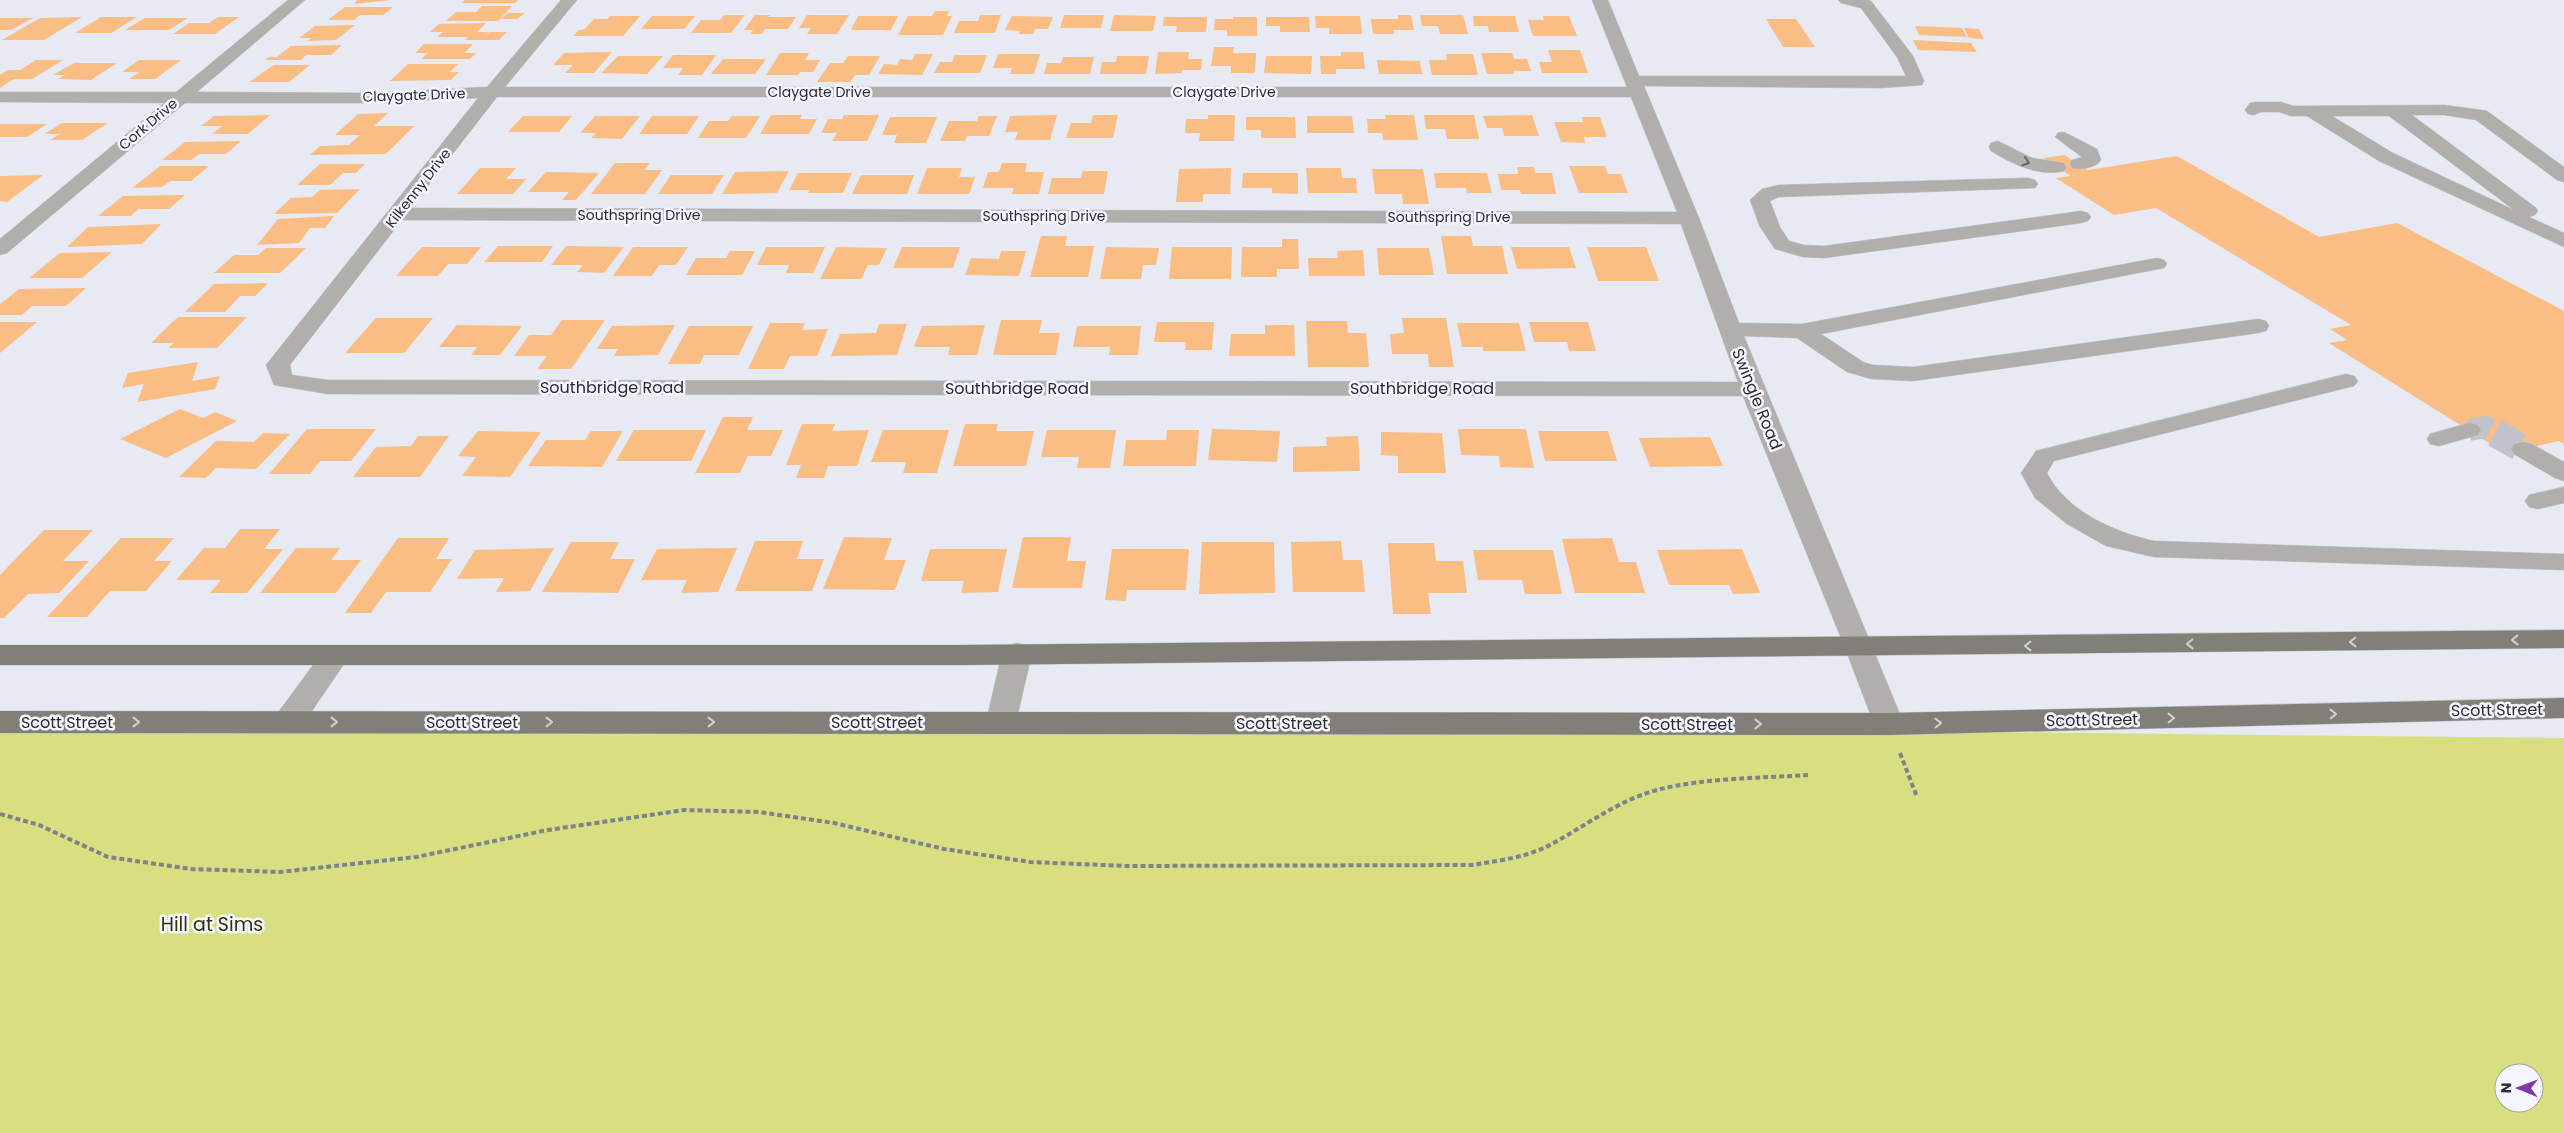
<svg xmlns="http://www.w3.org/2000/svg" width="2564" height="1133" font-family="Poppins,sans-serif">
  <rect width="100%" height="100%" fill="#e7e9f3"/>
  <path fill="#d8df81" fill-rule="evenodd" d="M0,712l2564,26v395h-2564zM2504,1073h30v30h-30z"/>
  <path fill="#fabd83" d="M357,0h34l-37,4z
    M465,0h53l-3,3h-53z
    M482,6h30l-14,15h-52l10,-9h20z
    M345,7h48l-10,8h-23l-6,5h-26z
    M935,11h14l-2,5h5l-9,19h-45l10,-19h24z
    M508,13h17l-8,6h-17z
    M724,15h21l-14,18h-40l10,-13h19z
    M755,15h15l-2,2h28l-8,12h-23l-3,5h-12l3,-4h-9z
    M807,15h42l-12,19h-30l4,-6h-12z
    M980,15h21l-6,18h-41l5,-12h19z
    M1064,15h40l-3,13h-41z
    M1114,15l42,1 -3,15h-43z
    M1398,15h13l3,15h-20v4h-21l-2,-15h27z
    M1420,15h43l5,19h-28l-2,-8h-16z
    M610,16h30l-17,20h-50l6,-6 6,-1 9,-10h13z
    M652,16h43l-11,13h-43z
    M858,16h40l-7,14h-40z
    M1012,16l41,1 -5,12h-13l-2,5h-14l1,-3 -15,-1z
    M1315,16h45l2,18h-33v-6h-13z
    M1473,16h42l4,16h-30l-1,-6h-14z
    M1543,16h26l8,20h-44l-5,-16h16z
    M82,17l-38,23h-42l38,-22z
    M101,17h36l-26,16h-36z
    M218,17h21l-24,17h-42l16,-11h20z
    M1164,17h43l-1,15h-30l1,-6h-14z
    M1233,17h24v19h-30v-6h-13l1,-11h18z
    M1266,17h43l1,15h-30v-6h-14z
    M0,18h33l-22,12h-11z
    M145,18h43l-19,12h-44z
    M1766,19h30l19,28h-32z
    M486,23l-9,9h12l-6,5 7,-5h17l-8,8h-34l3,-3h-31l6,-5h-13l9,-8z
    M355,25l-19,15 -29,1 4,-3h-12l16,-12z
    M1915,26l47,2 5,9 -48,-2z
    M1964,28l15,1 5,10 -15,-1z
    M1913,40l58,3 6,9 -59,-2z
    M424,44h49l-9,9h12l-6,6h-49l7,-6h-13z
    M342,45l-11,10h-25l-5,5h-36l4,-3h8l14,-11z
    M1214,47h20l-1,6h23l-1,20h-24v-7h-20z
    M1548,50h32l8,23h-46l-3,-11h13z
    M612,52l-18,21h-29l8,-8h-20l11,-12z
    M1158,52h31l-1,7h14l-1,11h-19v3l-27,1z
    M1341,52h22l2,17h-29v5h-15l-1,-18h21z
    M780,53h29l-4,7h15l-7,12h-13l-2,3h-32z
    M1481,53h31l2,6h13l4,12h-18l1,3h-27z
    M915,54h18l-11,21 -44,-1 6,-10 13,1 3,-6 12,1z
    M998,54h42l-6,20h-24l2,-6h-19z
    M1446,54h27l5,21h-46l-3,-15h18z
    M673,55h43l-14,20h-24l5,-7h-20z
    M955,55h32l-7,18h-46l6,-11h12z
    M618,56h45l-16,18 -46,-1z
    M848,56h32l-11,19h-14l-5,7h-33l13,-19h13z
    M1117,56h32l-3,18h-46l2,-12h14z
    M1266,56h46l-1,18 -47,-1z
    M1063,57h31l-4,17h-46l3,-11h14z
    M723,59h43l-11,15h-44z
    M36,60h27l-31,19h-18l-14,9v-13l8,-5h12z
    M139,60h42l-26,19h-26l11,-7h-18z
    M1377,60l43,1 2,13h-43z
    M74,63h43l-26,17 -33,-1 7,-4h-12z
    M408,64h50l-8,8h9l-8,8 -61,1z
    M274,65h36l-21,17h-40z
    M388,113l-14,13h40l-28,28 -76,1 10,-9 29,-1 11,-10h-25l23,-21z
    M270,115l-22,19h-36l10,-8h-21l13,-10z
    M771,115h31l-2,4h17l-8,15h-49z
    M844,115h35l-12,26h-35l5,-8h-16l7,-14h14z
    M1057,115l-7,25h-35l3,-8h-13l5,-16z
    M1093,115h25l-5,23h-47l5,-15h20z
    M1208,115h27l-1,26h-35l1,-8h-15l1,-14h22z
    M1385,115h29l4,25h-35l-1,-7h-14l-1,-14h19z
    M1424,115h50l5,24h-32l-2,-10h-19z
    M1532,115l7,21h-35l-2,-8h-15l-4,-12z
    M523,116h49l-13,16h-51z
    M595,116h45l-18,23 -31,-1 5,-5h-16z
    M652,116h47l-12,18h-48z
    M732,116h28l-14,22h-48l11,-17h19z
    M979,116h18l-8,20h-22l-2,5h-25l9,-20h28z
    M1307,116h45l2,17h-47z
    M890,117h47l-11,26h-32l3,-8h-15z
    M1246,117h49l1,21h-35v-8h-15z
    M1582,117h18l7,20h-23l1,6 -24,-1 -7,-20h29z
    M62,123h46l-26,17h-32l10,-6h-16z
    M0,124h47l-20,13h-27z
    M241,141l-15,13h-27l-8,6h-29l23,-18z
    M2064,155l24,15 89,-14 142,81 78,-14 167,88v133l-5,-3 -54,12 -176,-110 18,-3 -17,-11 21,-4 -195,-117 -42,7 -58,-37 15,-2 -28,-18z
    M615,163h35l-6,7h18l-17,24h-54z
    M1002,163h25l-2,9h19l-5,22h-27l2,-6h-31l5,-16h11z
    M320,164h45l-9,9h-13l-13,12h-33z
    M160,166h49l-18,15h-21l-8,6 -30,1z
    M1569,166h36l3,8h13l7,19h-49z
    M1517,167h17l1,6h17l4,21h-35l-1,-4h-19l-3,-16h20z
    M480,168h36l-10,11h20l-13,15h-56z
    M927,168h35l-3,9h16l-6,17h-52z
    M1231,168l-1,26h-27v8h-27l3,-33z
    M1306,168h35l1,10h14l1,15h-49z
    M1372,169h51l6,35h-26l-1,-10h-27z
    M789,171l-12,22 -55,1 13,-22z
    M1083,171h25l-4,23h-56l4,-16h29z
    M546,172l53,1 -23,27h-14l7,-8h-41z
    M798,173h54l-9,20h-35l1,-3h-20z
    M1243,173h55v21l-26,-1v-5h-30z
    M1434,173h53l5,20h-25l-1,-5h-30z
    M43,175l-36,27 -7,-1v-25z
    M671,175h53l-12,19h-54z
    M861,175h53l-7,19h-55z
    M360,189l-23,24 -63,1 17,-16 21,-1 8,-7z
    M185,195l-16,14h-31l-7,7h-33l25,-20z
    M334,216l-9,12h-15l-11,15 -42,2 21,-26z
    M161,224l-19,20 -75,3 21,-20z
    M1041,236h26l-2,10h29l-6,31h-58z
    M1441,236h30l2,10h29l6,28h-61z
    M1282,239h16l1,30h-22v8h-36l1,-30h40z
    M498,246h55l-11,16h-58z
    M566,246l58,1 -20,26 -27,-1 6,-7h-32z
    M422,247h59l-14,17h-19l-10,12h-42z
    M633,247h55l-12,18h-17l-7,11h-39z
    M766,247h59l-12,26h-27l3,-8h-32z
    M836,247l51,1 -8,17h-11l-7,14h-41z
    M902,247h58l-7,21h-60z
    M1106,247l53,1 -3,17h-13l-2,14h-41z
    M1172,247h60l-1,32h-62z
    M1511,247h58l7,21 -59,1z
    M1587,247h59l13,34h-61z
    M266,248h40l-26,25h-66l20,-18h24z
    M1377,248h52l5,27h-55z
    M1363,250l2,26h-56l-1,-18h30l-1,-7z
    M730,251h25l-13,24h-56l10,-17h30z
    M1001,251h25l-7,25 -54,-1 6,-17 28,1z
    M112,252l-30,26h-53l31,-25z
    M268,283l-13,13h-15l-15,16h-40l29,-28z
    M86,288l-20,18h-34l-10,9h-22v-11l19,-15z
    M178,317h69l-30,31h-49l6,-5h-23z
    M376,318h57l-29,35h-59z
    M1402,318h44l8,49h-25l-1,-13h-36l-2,-20 14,-1z
    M562,320h43l-34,49h-34l10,-13h-33l15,-21h22z
    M1001,320h41l-3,13h21l-4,22h-63z
    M1306,321h41l1,12h18l3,34h-61z
    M0,322h37l-37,31z
    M1157,322h57l-2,28h-27l1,-8h-32z
    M1529,322h59l8,29h-27l-2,-9h-33z
    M770,323h35l-3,7 26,-1 -11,27h-27l-6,13h-36z
    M1457,323h62l7,28h-43v-4h-21z
    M879,324h28l-10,31 -66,1 9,-22 36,-1z
    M457,325l65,1 -22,29h-29l6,-8h-38z
    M675,325l-17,30 -44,1 4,-7h-21l15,-23z
    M985,325l-8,30h-29l2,-8h-36l8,-21z
    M1265,325h29l1,31h-66l2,-22h34z
    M689,326h64l-14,29h-35l-4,9h-32z
    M1077,326h64l-3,29h-29l1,-8h-37z
    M198,362l-6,19 28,-5 -5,13 -78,13 7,-18 -22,4 6,-15z
    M180,409l23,9 12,-6 22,9 -71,37 -46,-19z
    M723,417h30l-6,13h36l-12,26h-23l-8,17h-45z
    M802,424h33l-3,7 37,-1 -12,36h-29l-4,12h-28l5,-13h-15z
    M965,424h33l-2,7h38l-8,35h-73z
    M307,429h69l-25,32h-31l-10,13h-41z
    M1212,429l68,2 -3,31 -69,-2z
    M1458,429h68l8,39 -34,-1 -1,-11 -38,-1z
    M634,430h72l-15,31h-75z
    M883,430h66l-12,43h-34l3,-11h-35z
    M1047,430h69l-6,38h-33l2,-11h-38z
    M1167,430h32l-3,36h-73l3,-26h40z
    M478,431l63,1 -31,45 -48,-1 14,-19 -18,-1z
    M591,431h32l-21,36 -74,-1 18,-26h39z
    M1538,431h70l9,30h-72z
    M1381,432l61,1 4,40h-48v-17l-17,-1z
    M263,433l27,1 -34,35 -40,-1 -10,10 -27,-1 37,-36 38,1z
    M418,436h31l-29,41h-67l23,-30 35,-1z
    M1358,436l2,35 -67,1v-25l34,-1 -1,-9z
    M1710,437l13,29 -73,1 -11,-29z
    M240,529h40l-16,20h19l-36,44h-37l11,-13h-45l28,-32h21z
    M44,530h49l-30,31h26l-30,32 -31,1 -24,24h-4v-43z
    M844,537l48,1 -8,22h22l-11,30 -72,-1z
    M1023,537h48l-4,24h19l-4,27h-70z
    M121,538h53l-20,23h18l-26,30h-36l-23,26h-40z
    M398,538h51l-13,21h16l-22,33h-44l-15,21h-26z
    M1612,538l7,24h17l9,31h-70l-13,-54z
    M755,541h48l-6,18h27l-12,32h-77z
    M1341,541l2,19h19l3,32h-72l-2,-50z
    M571,542h48l-9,17h25l-17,34 -76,-1z
    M1202,542h72l1,51 -76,1z
    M1388,543h46l2,18h27l4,32h-39l3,21h-38z
    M296,548h44l-9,12h30l-25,33h-76z
    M554,548l-24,43 -34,1 8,-14 -47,1 18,-29z
    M737,548l-19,44 -37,1 6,-13h-46l16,-31z
    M930,549h77l-9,43 -37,1 3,-12h-43z
    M1112,549h77l-3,41h-59l-1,11 -21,-1z
    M1742,549l18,44 -27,1 -4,-9h-60l-12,-35z
    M1473,550h80l9,44h-37l-3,-14h-44z"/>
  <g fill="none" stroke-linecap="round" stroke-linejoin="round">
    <path stroke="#c1c3cc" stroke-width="22" stroke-dasharray="22 11" stroke-linecap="butt" d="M2469,430l16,-3 12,7"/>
    <path stroke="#c1c3cc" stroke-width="28" stroke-dasharray="28 14" stroke-linecap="butt" d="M2495,433l28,16"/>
    <g stroke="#c5c7d0" stroke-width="1">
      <path id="minor" d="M288,0h17l-108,92 166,1 124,-6 74,-87h16l-72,87h1122l-35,-87h16l31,76h267l-9,-19 -36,-49 -20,-5 -3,-3h30l3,1 42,55 11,25 -2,4 -41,3 -237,-2 55,132 40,105 63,1 355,-66 7,2 3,4 -3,4 -343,66 42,28 10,3 40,2 345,-48 8,2 3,5 -3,5 -8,2 -345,48 -41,-2 -25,-7 -50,-34 -53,-2 160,388 -4,8 -11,3 -11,-3 -4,-8 -29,-76 -102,-252 -1415,-2 -54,-9 -8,-20 4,-5 208,-262 -115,5h-178l-178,150 -7,2v-16l164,-136 -164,-1v-10h176zM497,97h1134l46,115 -1266,-4zM402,220l1279,4 57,158 -1410,-2 -36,-5 -2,-10z
        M2256,102h25l12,4 151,-1 37,5 6,1 77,56v15l-7,-2 -81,-60 -32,-5h-32l123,92 3,4 -3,4 -6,2 35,16v14l-185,-86 -72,-45h-16l-12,-4h-18l-7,3 -6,-1 -3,-4 5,-7zM2332,116h57l125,94 -121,-57z
        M2064,132l33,17 4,11c-5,8 -20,10 -29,8l-2,-4 2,-4 10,-3 -27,-20 3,-4z
        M1998,141l34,17 32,5 2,4 -2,4c-25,6 -52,-7 -73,-20l-2,-4 2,-4z
        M2028,178l7,2 3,4 -3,4 -256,9 -9,4 10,26 9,14 15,4 20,1 257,-35 7,2 3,4 -3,4 -7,2 -257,35 -21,-1 -28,-8 -15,-22 -10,-27 12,-11 17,-4z
        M2346,374l8,2 4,5 -4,5 -300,75 -7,12c19,38 67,59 107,68l410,13v16l-410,-13 -48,-11 -39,-22 -32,-26 -14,-25 15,-22z
        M2469,423l9,2 3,5 -3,5 -39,11 -9,-2 -3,-5 3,-5z
        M2523,442l9,2 32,18v19l-9,-3 -41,-24 -3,-5 3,-5z
        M2564,487v16l-26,6 -9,-2 -4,-6 4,-6z
        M1017,643l10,3 5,7 -16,69 -4,8 -11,3 -11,-3 -4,-8 16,-69 5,-7z
        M334,647l10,3 5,7 -5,7 -45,66 -11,3 -11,-3 -4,-8 4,-8 47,-64z"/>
    </g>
    <g stroke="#c5c7d0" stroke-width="1">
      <path id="major" d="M2564,630v18l-1602,17h-962v-20h962z
        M2564,698v20l-675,17 -1889,-2v-22l1889,2z"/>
    </g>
    <path stroke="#808289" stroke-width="4" stroke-dasharray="5 3" stroke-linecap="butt" d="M1900,753l17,44
      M0,814l39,11 69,32 83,12 89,3 136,-15 132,-27 136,-20 75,2 75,11 110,26 86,13 97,4 345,-1c24,-4 51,-7 74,-18 37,-19 70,-46 111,-57 45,-12 104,-12 151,-15"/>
    <use href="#minor" fill="#b1afab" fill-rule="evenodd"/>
    <use href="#major" fill="#817f77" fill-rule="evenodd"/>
  </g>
  <defs><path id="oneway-chevron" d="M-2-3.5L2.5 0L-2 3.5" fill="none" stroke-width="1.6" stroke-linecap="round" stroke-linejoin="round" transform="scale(1.25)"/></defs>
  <use stroke="#676667" href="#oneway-chevron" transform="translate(2026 162) rotate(19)"/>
  <g stroke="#d2d2d6">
    <use href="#oneway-chevron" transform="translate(2515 640) rotate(179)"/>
    <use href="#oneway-chevron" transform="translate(2353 642) rotate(179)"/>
    <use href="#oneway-chevron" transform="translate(2190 644) rotate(179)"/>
    <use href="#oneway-chevron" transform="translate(2028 646) rotate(179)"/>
    <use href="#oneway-chevron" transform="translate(2333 714) rotate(-1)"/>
    <use href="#oneway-chevron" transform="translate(2171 718) rotate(-1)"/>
    <use href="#oneway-chevron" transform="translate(136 722)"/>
    <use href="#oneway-chevron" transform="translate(334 722)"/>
    <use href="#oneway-chevron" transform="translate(549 722)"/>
    <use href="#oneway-chevron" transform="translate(711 722)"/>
    <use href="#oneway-chevron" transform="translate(1938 723) rotate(-1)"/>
    <use href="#oneway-chevron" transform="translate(1758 724)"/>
  </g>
  <g text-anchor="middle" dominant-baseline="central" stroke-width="5" stroke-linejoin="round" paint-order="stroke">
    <g font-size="14" fill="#2a2b2f" stroke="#f5f6ff">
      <text x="819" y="92">Claygate Drive</text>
      <text x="1224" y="92">Claygate Drive</text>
      <text transform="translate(414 95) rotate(-2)">Claygate Drive</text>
      <text transform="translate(148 124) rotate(-40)">Cork Drive</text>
      <text transform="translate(418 188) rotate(-52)">Kilkenny Drive</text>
      <text x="639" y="215">Southspring Drive</text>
      <text x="1044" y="216">Southspring Drive</text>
      <text x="1449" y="217">Southspring Drive</text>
    </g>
    <g font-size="16" fill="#2a2b2f" stroke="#f5f6ff">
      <text x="612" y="387">Southbridge Road</text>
      <text x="1017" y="388">Southbridge Road</text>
      <text x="1422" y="388">Southbridge Road</text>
      <text transform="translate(1757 399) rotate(68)">Swingle Road</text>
      <text transform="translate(2497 710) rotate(-1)">Scott Street</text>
      <text transform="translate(2092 720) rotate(-1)">Scott Street</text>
      <text x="67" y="722">Scott Street</text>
      <text x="472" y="722">Scott Street</text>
      <text x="877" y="722">Scott Street</text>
      <text x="1282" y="723">Scott Street</text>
      <text x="1687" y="724">Scott Street</text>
    </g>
    <g font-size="19" fill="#303205" stroke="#f5f6ff">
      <text x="212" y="924">Hill at Sims</text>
    </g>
  </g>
  <g transform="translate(2519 1088) rotate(271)"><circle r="24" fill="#f5f6ff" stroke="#a4a5ac"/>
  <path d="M0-4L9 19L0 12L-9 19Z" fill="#8037a9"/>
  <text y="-8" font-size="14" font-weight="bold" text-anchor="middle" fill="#2a2b2f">N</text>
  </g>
</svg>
